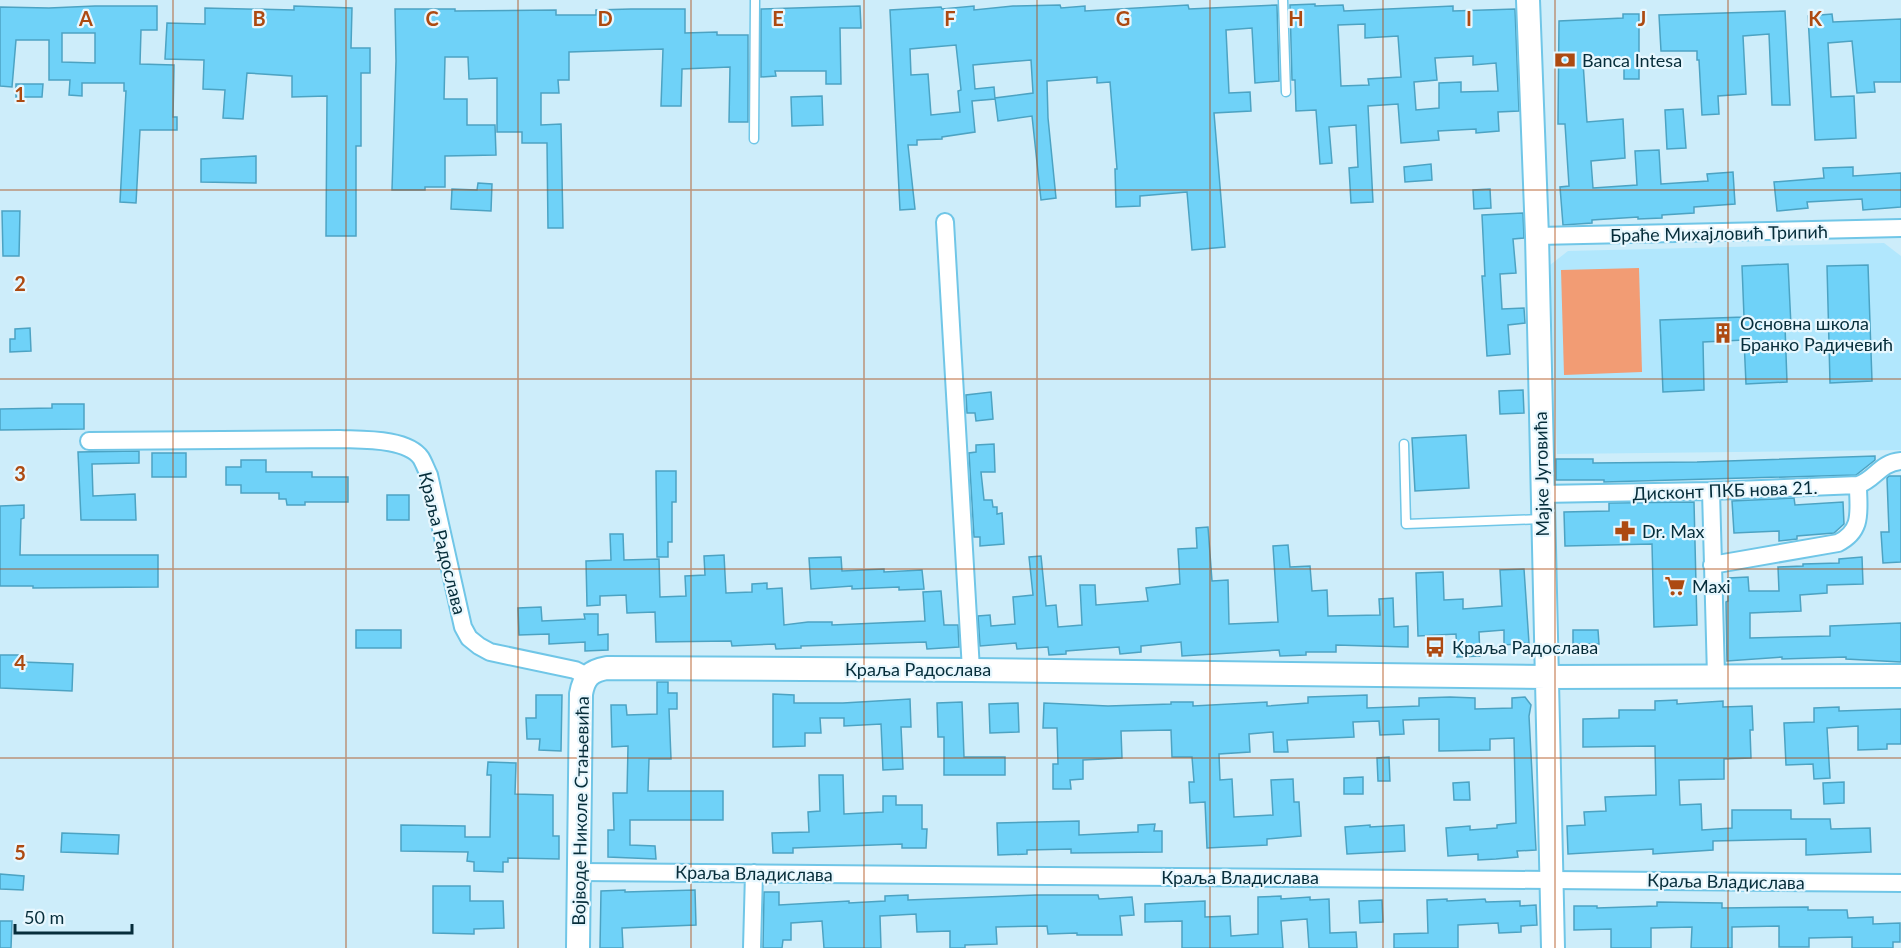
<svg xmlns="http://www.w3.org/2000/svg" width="1901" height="948" font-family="Lato,sans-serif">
  <rect width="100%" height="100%" fill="#cdedfa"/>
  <path fill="#b1e7fd" d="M1884,243l17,13v194l-344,4 -7,-189 18,-14z"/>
  <path fill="#f29c74" d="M1639,268l3,104 -78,3 -3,-105z"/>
  <path fill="#6fd2f8" stroke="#4ca3c3" stroke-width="1.5" fill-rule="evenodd" d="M1315,4v2l28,-1 1,6 109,-5v5l62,-2 4,102 -21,1 1,19 -23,2v-4l-38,2 1,9 -38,3 -3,-39 -30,2 5,96 -22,1 -2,-35 9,-1 -2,-42 -27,2 3,36 -12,1 -4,-54 -20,1 -1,-31h-3l-2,-75zM1365,24v14l33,-2 3,41 -33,2 1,6 -28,1 -3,-61zM1473,56v9l23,-2 2,28 -37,1v-10l-22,1v25l-23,2 -2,-28 23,-2 -2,-22z
    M1060,5l1,3 24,-2v5l103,-6 1,4 88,-4 2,76 -24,2 -3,-55 -26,2 3,63 21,-1 1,19 -37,2 11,134 -33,3 -5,-58 -47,4v10l-24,1 -1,-38h2l-7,-87 -13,1v-6l-50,4 1,37 8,80 -15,2 -9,-84 -34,5 -3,-23 38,-5 -2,-33 -58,5 2,24 19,-2 1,12 -23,2 3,31 -33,5v2l-25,1v5h-9l7,64 -15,1 -10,-200 51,-3 1,2 32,-3v4l39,-4zM956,45l5,45 -3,1 2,21 -29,3 -3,-41 -17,1 -1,-26z
    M95,6h62v24h-16l-1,34 34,1 -1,52h4v13h-37l-4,73 -16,-1 6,-111h-2v-8h-42v13l-13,-1 1,-15h-21v-40h-33l-4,47 -12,-1v-79l49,1zM62,33h33v30l-33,-1z
    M294,6l58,2 -1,40h19v25h-9v73h-5v90h-30l1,-140 -35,1v-21l-45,-3 -4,46 -20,-1 2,-28 -22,-1 1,-29 -39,-1 2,-36 38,1v-16l89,2z
    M860,6l1,22h-21l1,56h-15v-13h-51l1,5 -15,1v-68z
    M395,9h60v2l101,-1v5h40v-5l35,-1h54v24l32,-1v3h31v87h-19l1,-55 -48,2 -1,37h-20l2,-57 -94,3v28h-11l1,13h-18v32l20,-1 2,104h-15l-1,-85h-25v-11h-25v-54l-28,1 -1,-22h-23l-1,42h23v26h28l1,30 -51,1v31h-20v3h-33l4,-129z
    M1785,11l5,94h-18l-3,-71 -26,2 3,58 -28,2 1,18 -17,1 -3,-55h-2v-9h-36l-2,-36z
    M1623,14h16v65h-15v-19l-41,2 4,60 36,-3 2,39 -34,3 2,27 44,-3 -2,-34 24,-1 2,34 47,-3 -1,-7 26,-2 2,32 -41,3v6l-32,2v3l-24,1v-2l-46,3v3l-29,2 -3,-38 9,-1 -4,-62h-7l1,-103 64,-3z
    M1832,14l1,8 68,-3v63h-27l1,10 -18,1 -5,-52 -24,2 3,54 23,-1 2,42 -41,2 -7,-124z
    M16,84h27l-1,13h-26z
    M822,96l1,29 -31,1 -1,-29z
    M1683,109l3,39 -19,1 -2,-39z
    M256,156v27l-55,-1v-23z
    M1431,164l1,16 -27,2 -1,-15z
    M1853,167v9l48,-3v34l-38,3 -1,-11 -55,3 1,6 -31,3 -3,-29 50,-4 -1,-10z
    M478,183l14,1 -1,27 -40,-2 1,-20 25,1z
    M1490,189l1,19 -17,1 -1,-19z
    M2,211h18l-1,45h-16z
    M1523,213l1,25 -11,1 3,34 -16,1 2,35 22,-1 1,15 -17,2 2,29 -23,2 -5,-80h3l-3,-61z
    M1788,264l3,62h-6l2,56 -41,2 -2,-44 -41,2 1,48 -41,2 -3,-72 84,-3 -2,-51z
    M1868,265l4,116 -42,2 -3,-117z
    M30,328l1,23 -21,1v-13h5v-10z
    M1523,390l1,23 -24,1 -1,-23z
    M991,392l2,27 -17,2 -1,-8h-8l-1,-18z
    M52,404h32v25l-84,1v-21l52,-1z
    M1466,435l3,53 -54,3 -3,-53z
    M994,444l1,28h-14l3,28h8l1,7h4v7l5,-1 2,31 -24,2v-9h-6l-5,-84 7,-1v-7z
    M139,451v12l-47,1 1,32 42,-2 1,26h-55l-3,-68z
    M152,453h34v24h-34z
    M1875,456v4l-19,15 -252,7v-2h-48v-21h37v4l104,-1z
    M241,460h25v12h46v5h36v25h-43v3h-18l-1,-6h-7v-6h-38v-8h-15v-18h15z
    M656,471h20v31h-4v40h-4v15h-11z
    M1889,476h12v86l-18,1 -2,-31h8l-2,-54z
    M387,495h22v25h-22z
    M1794,498l1,7 48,-3 1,22 -10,9 -37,3v3l-18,2v-10l-45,2 -2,-32z
    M1694,502l3,123 -43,2 -2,-83 -87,2 -1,-34 45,-1v-8z
    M24,505v13l-3,1 -1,36h138v32l-125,1v-2h-33v-80z
    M1208,527l4,54 16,-1 1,44 49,-2 -5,-76 15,-1 2,22 20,-1 2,25 15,-1 1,26 52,-1 -1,-16 14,-1 1,29 14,-1v21l-72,-2v7h-30v3l-26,1 -1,-6 -97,6 -1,-14 -40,4v6l-21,2 -1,-7 -53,4v3l-17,1 -1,-8 -31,2 -1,-6 -36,3 -2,-30 12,-1 1,11 24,-2 -2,-27 20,-2 -4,-38 12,-1 5,50 10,-1 2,22 24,-2 -2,-40h15l1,20 52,-4 -2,-13 34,-4 -2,-35 19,-1 -1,-20z
    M610,534h13l1,26 35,-1 1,38 26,-1 -1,-20 20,-1 -1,-19 20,-1 2,38 26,-1v-8l15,-1v6l15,-1 2,37 24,-3h24v3l93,-4 -2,-29 18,-1 3,34h14l1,22 -32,2 -1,-7 -125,4v2l-25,1 -1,-5 -43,2 -1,-5 -75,1 -1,-30 -28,1 -1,-18 -26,1v9l-13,1 -1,-45 25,-1z
    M841,557l1,14 42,-2v3l38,-2 2,19 -25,1v-3l-47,2v-3l-41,3 -2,-31z
    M1862,557l1,27 -36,1v8l-27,2 1,16 -51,2v25l80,-2v-10l71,-3v39l-55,-3v-2l-64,2v-2l-55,4 -1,-59 2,-1v-23l20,-1 1,14h30l-1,-24 25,-1v-2l36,-1v-4z
    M1524,569l5,74 -25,2v-15l-25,2 1,24 -23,1 -1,-23 -38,2 -2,-63 27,-1 1,28 19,-1v10l39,-3 -2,-36z
    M541,607l1,14 43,-2 -1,-5h14v21l10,-1v16l-23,1v-9l-36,2v-10l-30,1 -1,-27z
    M356,630h45v18h-45z
    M1573,630h25l1,14h-26z
    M0,655h23v7l50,2 -1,27 -72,-3z
    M657,682h11v11h9v16h-8l2,50h-22l-1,32h75v29h-93v25l25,1 1,13 -48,-2v-27h6l-1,-37h14l1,-47 -16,1 -1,-42h15l1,10 30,-1z
    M773,694l21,1v8h49l67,-4 1,28h-10l2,42 -20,1 -2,-46 -37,2v-8h-24l1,15h-16v13l-32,1z
    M536,695h26l-1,56 -22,-1 1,-11h-13l-1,-21h10z
    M1367,695v13l52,-2v-8l31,-1 25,1v11l37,-1v-10l13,-1 6,8 -2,11 7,134 -19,1 1,6 -22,2 -18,1v-6l-30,2 -2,-28 24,-2v4l27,-2v-3l19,-2 -2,-85 -24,1v11l-51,1v-32l-36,1 1,14 -24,1 -1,-14 -26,1 1,15 -67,3 1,12h-14l-1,-20 -24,2 1,18 -31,2 1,26 12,-1 2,38 39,-2 -2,-35 22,-1 1,23h5l2,34 -34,3v6l-60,3 -2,-46 -15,1 -1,-21h5l-2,-25h-20l-1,-27 -50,1 1,27 -39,2v19l-13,1 1,9h-18v-25h5l-1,-36h-14l1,-25 64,3 63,-2v-2h22v4l74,-4v4l41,-3v-6z
    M1677,700v4l46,-3v6l29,-1 1,24h-3l1,28 -27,1v20l-45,1 1,25 21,-1 1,26 30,-2v-18h59v9h39l1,10 39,-1 1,24 -65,3v-16l-93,2v9l-60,4v-5l-85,5 -1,-28 18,-1 -1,-13 22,-1 -1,-14 51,-2 -1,-49 -72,1v-28l36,-1v-8h36v-9z
    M962,702l2,55h41v18h-61v-38h-6l-1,-34z
    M1018,703l1,29 -29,1 -1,-29z
    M1839,707v4l62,-2v35h-14v5l-29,1v-24l-31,2 3,50 -16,1 -1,-15 -27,1 -2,-42 30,-1v-14z
    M1389,757l1,24h-12l-1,-23z
    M488,762l28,1 -1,31 38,1v41h6v23l-51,-1v4h-5v10l-29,-1v-9l-7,-1 1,-9 -67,-1v-26l64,1v11h25l1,-62h-4z
    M819,775h24l1,39 39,-2v-16h13v9h26v24h5l-1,19h-24v-4l-109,4v5h-20l-1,-20 37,-1 -1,-20 12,-1z
    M1363,777v17h-19v-16z
    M1469,782l1,18h-16l-1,-17z
    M1844,782v21l-20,1 -1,-21z
    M1079,821v14l59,-3v-7l17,-1 -1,7h8v21l-91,1v-4l-44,1v4l-29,1 -1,-32z
    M1370,825v2l34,-2 1,26 -58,3 -2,-27z
    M62,833l57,2 -1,19 -57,-2z
    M0,874l24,2 -1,14 -23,-1z
    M433,886h37v15h33l1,27 -30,1v5l-41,-1z
    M625,890v2l70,-2 1,35 -74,3 1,20h-23l1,-57z
    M764,892h15v13l70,-4v2l36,-2v-5l23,-1v5l129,-5h61l1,4 33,-2 2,18 -14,1 2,19h-45v-2l-29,1 -1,-8 -51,1 1,17 -32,1v3h-15v-17l-33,1 -1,-18 -36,2 1,32h-57l-2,-27 -31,2v17h-8l-1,8h-19z
    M1281,896v3l29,-2v3l19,-1 1,34 26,-1 1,16h-48l-2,-29 -26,2 2,27h-101v-27l-37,1v-18l60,-3v16l25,-1 1,20 27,-2v-37z
    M1447,899v2l38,-2 1,3 34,-1v5l16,-1 1,20 -16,1v6l-22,1 -1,-10 -40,2v23h-64v-14l34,-1 -1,-33z
    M1382,900l1,22 -23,1 -1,-22z
    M1657,902l65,1v5l86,-1v3h39l1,8 25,-1v7l27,-1v19h-7v6h-41v-11l-43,1v9h-30v-21l-47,1v21h-41l1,-21 -41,1v20h-40v-19l-37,1v-24h23v2l60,-2z
    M0,921h12l-1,27h-11z"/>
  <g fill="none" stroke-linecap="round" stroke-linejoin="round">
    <g stroke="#70c6e7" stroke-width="11">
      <path id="lane" d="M1283,0l3,92
        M754,139l1,-139
        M1404,444l2,80 135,-5"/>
    </g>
    <g stroke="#70c6e7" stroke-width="20">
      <path id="street" d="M945,222l26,448
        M1537,236l364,-8
        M89,441l251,-2c22,1 67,-1 81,19 3,5 5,11 8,17l34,152 6,11 10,8 11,6 85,18 12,6
        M1711,491l5,185
        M1541,494l170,-3 147,-6c18,-6 21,-22 43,-24
        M1712,565l126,-22c26,-13 20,-33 20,-58
        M580,872l1321,11
        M752,948l2,-75"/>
    </g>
    <g stroke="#70c6e7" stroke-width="26">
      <path id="secondary" d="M1528,0l9,236 16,712
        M578,948l3,-254c3,-17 9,-23 26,-26l364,2 575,7 355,-1"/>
    </g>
    <use href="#lane" stroke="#fff" stroke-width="8"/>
    <use href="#street" stroke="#fff" stroke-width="16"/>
    <use href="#secondary" stroke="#fff" stroke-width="22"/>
  </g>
  <path fill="none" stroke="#ad4a11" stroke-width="1.5" stroke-opacity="0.55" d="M173,0v948M346,0v948M518,0v948M691,0v948M864,0v948M1037,0v948M1210,0v948M1383,0v948M1555,0v948M1728,0v948M0,190h1901M0,379h1901M0,569h1901M0,758h1901"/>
  <defs>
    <g id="bank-bare" transform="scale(1.62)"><path d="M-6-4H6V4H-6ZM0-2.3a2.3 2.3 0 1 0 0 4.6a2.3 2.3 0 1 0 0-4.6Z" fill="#ad4a11" stroke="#e7f7fe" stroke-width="2.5" paint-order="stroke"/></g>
    <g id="building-bare" transform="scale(1.62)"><path d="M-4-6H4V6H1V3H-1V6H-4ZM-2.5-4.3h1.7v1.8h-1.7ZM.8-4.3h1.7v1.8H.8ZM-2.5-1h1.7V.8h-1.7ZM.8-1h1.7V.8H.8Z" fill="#ad4a11" stroke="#e7f7fe" stroke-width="2.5" paint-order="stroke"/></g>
    <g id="pharmacy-bare" transform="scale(1.62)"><path d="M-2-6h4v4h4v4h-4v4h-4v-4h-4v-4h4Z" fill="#ad4a11" stroke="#e7f7fe" stroke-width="2.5" paint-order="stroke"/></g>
    <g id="supermarket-bare" transform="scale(1.62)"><path d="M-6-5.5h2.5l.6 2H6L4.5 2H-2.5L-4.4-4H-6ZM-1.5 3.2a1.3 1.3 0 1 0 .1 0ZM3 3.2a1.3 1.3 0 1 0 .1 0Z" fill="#ad4a11" stroke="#e7f7fe" stroke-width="2.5" paint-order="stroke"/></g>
    <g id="bus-bare" transform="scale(1.62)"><path d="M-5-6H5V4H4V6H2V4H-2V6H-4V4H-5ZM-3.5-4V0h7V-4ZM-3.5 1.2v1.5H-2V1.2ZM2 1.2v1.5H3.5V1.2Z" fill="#ad4a11" stroke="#e7f7fe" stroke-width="2.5" paint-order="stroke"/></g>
  </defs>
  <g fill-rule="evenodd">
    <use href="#bank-bare" x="1565" y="60"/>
    <use href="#building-bare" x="1723" y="333"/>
    <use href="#pharmacy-bare" x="1625" y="531"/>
    <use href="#supermarket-bare" x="1675" y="586"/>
    <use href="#bus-bare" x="1435" y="647"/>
  </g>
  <g text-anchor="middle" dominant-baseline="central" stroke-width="4.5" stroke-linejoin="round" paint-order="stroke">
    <g font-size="18" fill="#062d3a" stroke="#e7f7fe" text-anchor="start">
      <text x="1582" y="60">Banca Intesa</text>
      <text x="1740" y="323">Основна школа<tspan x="1740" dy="21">Бранко Радичевић</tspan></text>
      <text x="1642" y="531">Dr. Max</text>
      <text x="1692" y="586">Maxi</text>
      <text x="1452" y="647">Краља Радослава</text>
    </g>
    <g font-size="18" fill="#062d3a" stroke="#e7f7fe">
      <text transform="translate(1719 233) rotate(-1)">Браће Михајловић Трипић</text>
      <text transform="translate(1541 474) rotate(-91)">Мајке Југовића</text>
      <text transform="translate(1725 490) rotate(-2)">Дисконт ПКБ нова 21.</text>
      <text transform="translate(443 543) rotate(76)">Краља Радослава</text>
      <text x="918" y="669">Краља Радослава</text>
      <text transform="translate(580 811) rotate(-89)">Војводе Николе Стањевића</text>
      <text transform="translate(754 873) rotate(1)">Краља Владислава</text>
      <text x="1240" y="877">Краља Владислава</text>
      <text transform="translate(1726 881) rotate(1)">Краља Владислава</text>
    </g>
  </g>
  <g font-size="20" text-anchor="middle" font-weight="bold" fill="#ad4a11" stroke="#e7f7fe" stroke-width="4.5" stroke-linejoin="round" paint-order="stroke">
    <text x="86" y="26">A</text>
    <text x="259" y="26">B</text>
    <text x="432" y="26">C</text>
    <text x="605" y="26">D</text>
    <text x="778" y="26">E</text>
    <text x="950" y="26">F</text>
    <text x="1123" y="26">G</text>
    <text x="1296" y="26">H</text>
    <text x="1469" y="26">I</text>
    <text x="1642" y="26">J</text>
    <text x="1815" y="26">K</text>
    <text x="20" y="102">1</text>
    <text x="20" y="291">2</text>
    <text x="20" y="481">3</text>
    <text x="20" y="670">4</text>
    <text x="20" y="860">5</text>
  </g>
  <path d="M15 924v9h117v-9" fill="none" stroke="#062d3a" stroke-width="3"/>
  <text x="24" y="924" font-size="18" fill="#062d3a" stroke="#e7f7fe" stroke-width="4.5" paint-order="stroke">50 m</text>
</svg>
